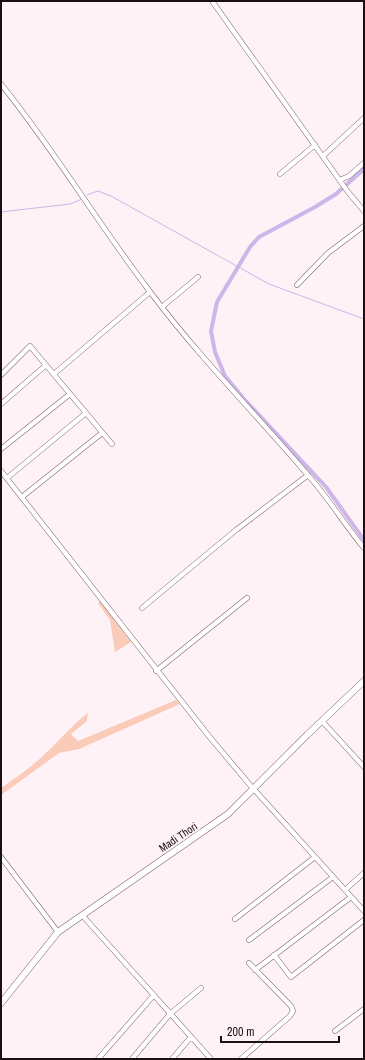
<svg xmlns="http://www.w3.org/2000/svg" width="365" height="1060" font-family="'Archivo Narrow',sans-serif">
  <rect width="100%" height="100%" fill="#fef2f6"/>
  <path fill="#fbcbba" d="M100,601l31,41 -16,10 -5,-32 -12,-17z
    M176,700l4,4 -101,45 -20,4 -58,42v-7c16,-11 32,-22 46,-36 14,-13 25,-27 41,-39l-1,8 -16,13 7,7z"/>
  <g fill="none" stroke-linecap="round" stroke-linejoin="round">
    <path stroke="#ceb5ea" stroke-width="1" d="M87,195l11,-4 13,5 158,88 95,35
      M1,212l69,-8 12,-5"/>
    <path stroke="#ceb5ea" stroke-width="4" d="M364,169l-28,25 -21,13 -56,30 -9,10 -33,55 -6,29 4,21 10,24 19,23 82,88 38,53"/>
    <g stroke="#7d636d" stroke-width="5.5">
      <path id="street" d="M212,1l136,191 16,19
        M1,84c54,67 98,141 150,209 48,64 104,120 156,181 21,23 37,50 57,74
        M323,156l41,-38
        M280,174l35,-29
        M340,180l9,-4 15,-13
        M297,285l31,-32 36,-27
        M162,307l36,-30
        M54,374l96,-82
        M1,375l29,-29 82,98
        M1,404l45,-39
        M1,449l69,-55
        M1,471l207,264 42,50 114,126
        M7,478l79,-65
        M22,497l80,-64
        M142,608l94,-78 72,-55
        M156,671l91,-73
        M322,721l42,46
        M1,857l57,75
        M345,890l19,-17
        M82,915l129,144
        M235,919l80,-62
        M249,940l84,-63
        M274,955l17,22 73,-57
        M255,970l96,-73
        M335,1031l29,-22
        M98,1059l56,-64
        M132,1059l38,-45 31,-26
        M172,1059l19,-22
        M241,1059l49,-43 3,-5 -2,-5 -42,-43"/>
    </g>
    <g stroke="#7d636d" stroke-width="7">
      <path id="secondary" d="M1,1003l57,-71 170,-118 79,-79 57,-54"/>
    </g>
    <use href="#street" stroke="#fff" stroke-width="4.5"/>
    <use href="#secondary" stroke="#fff" stroke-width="6"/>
  </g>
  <g text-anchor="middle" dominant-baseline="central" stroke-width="4" stroke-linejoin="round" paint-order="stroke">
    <g font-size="11" fill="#1a1014" stroke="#fef2f6">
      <text transform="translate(178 837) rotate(-34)">Madi Thori</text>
    </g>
  </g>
  <rect width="365" height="1060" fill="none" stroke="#1a1014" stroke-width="4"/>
  <path d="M221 1036v6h118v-6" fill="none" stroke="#1a1014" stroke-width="2"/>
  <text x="227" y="1036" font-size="12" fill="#1a1014" stroke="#fef2f6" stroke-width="3" paint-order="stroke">200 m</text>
</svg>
